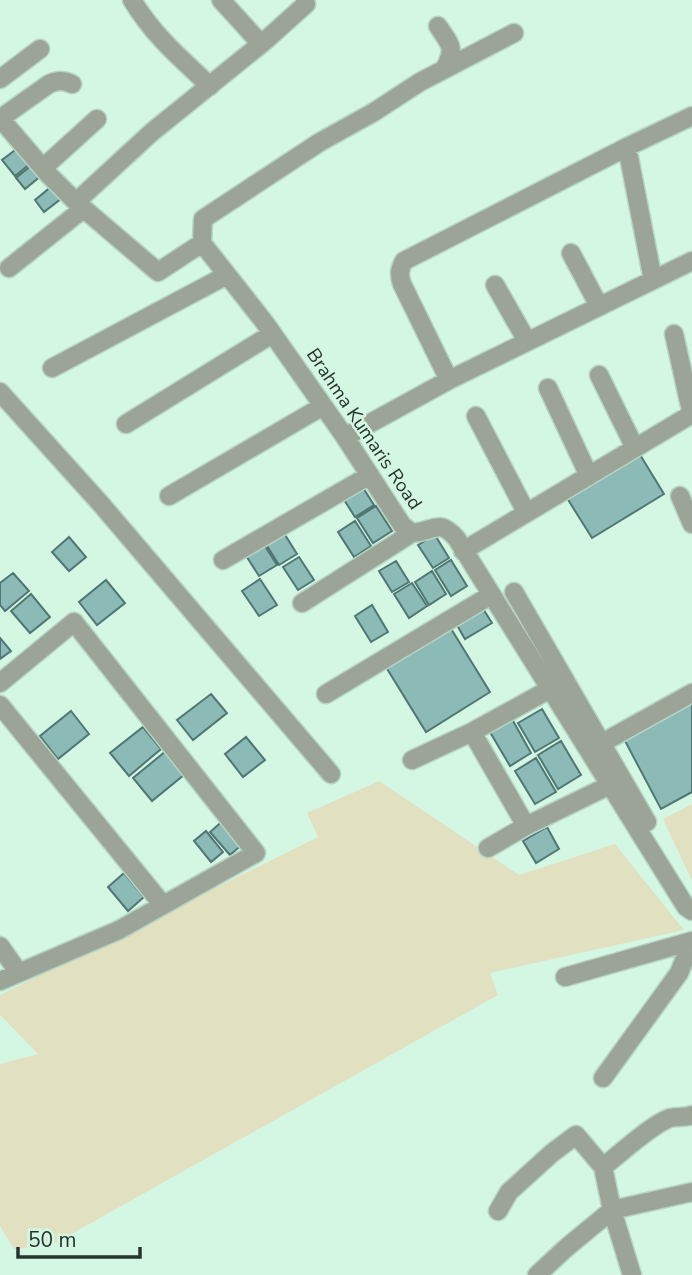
<svg xmlns="http://www.w3.org/2000/svg" width="692" height="1275" font-family="'Nunito Sans',sans-serif">
  <rect width="100%" height="100%" fill="#d4f7e4"/>
  <path fill="#e1e1c2" d="M379,781l140,94 96,-31 69,86 -194,43 8,22 -448,251 -36,3 -14,-23v-162l38,-10 -38,-39v-20l318,-158 -11,-24z
    M692,804v77l-29,-62z"/>
  <path fill="#8cbab6" stroke="#507774" stroke-width="2" d="M19,147l13,15 -17,14 -13,-16z
    M33,164l9,11 -17,14 -9,-11z
    M52,186l10,12 -18,14 -9,-12z
    M639,453l25,41 -72,44 -25,-40z
    M360,483l14,22 -19,12 -14,-22z
    M376,506l16,25 -19,12 -16,-25z
    M355,521l16,25 -17,11 -16,-25z
    M282,530l15,24 -18,11 -15,-24z
    M435,535l14,23 -16,10 -15,-23z
    M69,537l17,20 -17,14 -17,-19z
    M263,543l14,22 -18,11 -14,-22z
    M299,557l15,23 -16,10 -15,-23z
    M451,560l16,26 -16,10 -16,-26z
    M396,561l13,21 -17,10 -13,-21z
    M432,571l14,23 -17,11 -14,-23z
    M13,573l16,18 -24,20 -5,-6v-22z
    M260,579l17,26 -18,11 -17,-25z
    M106,580l19,23 -28,22 -18,-23z
    M412,583l15,23 -18,12 -15,-24z
    M31,594l19,23 -20,16 -19,-22z
    M480,604l12,19 -27,16 -11,-19z
    M372,605l16,27 -17,10 -16,-26z
    M450,627l40,65 -64,40 -40,-65z
    M0,638l11,13 -11,8z
    M211,694l16,19 -34,27 -16,-20z
    M692,703v89l-31,17 -37,-70z
    M542,709l17,29 -24,14 -17,-29z
    M71,711l18,23 -31,25 -18,-23z
    M512,719l19,34 -21,13 -20,-34z
    M143,727l18,22 -32,27 -19,-23z
    M246,737l19,23 -22,17 -18,-23z
    M561,741l20,34 -23,14 -20,-34z
    M166,751l19,23 -33,27 -19,-23z
    M536,758l20,34 -21,12 -20,-33z
    M225,819l20,23 -15,13 -20,-23z
    M547,827l12,22 -23,14 -13,-22z
    M206,831l17,21 -12,10 -17,-21z
    M124,873l20,24 -16,14 -20,-24z"/>
  <g fill="none" stroke-linecap="round" stroke-linejoin="round">
    <g stroke="#b5d4c3" stroke-width="21">
      <path id="minor" d="M132,0c22,36 47,57 78,86
        M221,0l40,44
        M438,26c12,19 18,20 7,42
        M0,79l40,-30
        M0,118l48,56 28,28 82,70 44,-29 63,80 80,114 57,88 10,8c23,-2 27,-15 45,6l229,368 6,4
        M1,118l48,-34c9,-4 14,-4 23,0
        M43,168l54,-49
        M76,202l76,-70 114,-92 40,-36 -1,-4
        M202,243l1,-24 117,-77 54,-30 46,-30 94,-49
        M571,253l28,53
        M9,268l74,-59
        M653,280l-26,-133 65,-31
        M495,285l32,56
        M674,334l18,81
        M52,368l175,-93
        M599,375l36,73
        M449,380l-47,-96c-3,-9 -3,-14 2,-23l223,-114
        M548,388l41,88
        M0,392l100,111 231,271
        M476,416l50,96
        M126,424l146,-90
        M345,437l104,-57 243,-119
        M169,496l154,-90
        M680,496l12,28
        M463,551l229,-137
        M223,560l147,-85
        M514,592l133,230
        M302,603l110,-70
        M0,683l74,-61 182,231 -137,77 -119,51
        M326,694l165,-99
        M0,705l163,200
        M472,732l54,94 84,-41
        M602,743l90,-50
        M412,760l60,-28 78,-43
        M488,848l38,-22
        M0,946l19,27
        M565,977l127,-36
        M603,1078l76,-105 13,-32
        M498,1211l11,-19 43,-39 24,-18 27,32
        M537,1275l29,-27 46,-38 80,-18
        M632,1275l-20,-65 -9,-43c17,-13 49,-43 67,-49 7,-2 15,0 22,-3"/>
    </g>
    <use href="#minor" stroke="#9ca497" stroke-width="18"/>
  </g>
  <g text-anchor="middle" dominant-baseline="central" stroke-width="5" stroke-linejoin="round" paint-order="stroke">
    <g font-size="19" fill="#27342d" stroke="#d4f7e4">
      <text transform="translate(364 429) rotate(56)">Brahma Kumaris Road</text>
    </g>
  </g>
  <path d="M18 1247v10h122v-10" fill="none" stroke="#27342d" stroke-width="3.5"/>
  <text x="28" y="1247" font-size="21" fill="#27342d" stroke="#d4f7e4" stroke-width="5" paint-order="stroke">50 m</text>
</svg>
